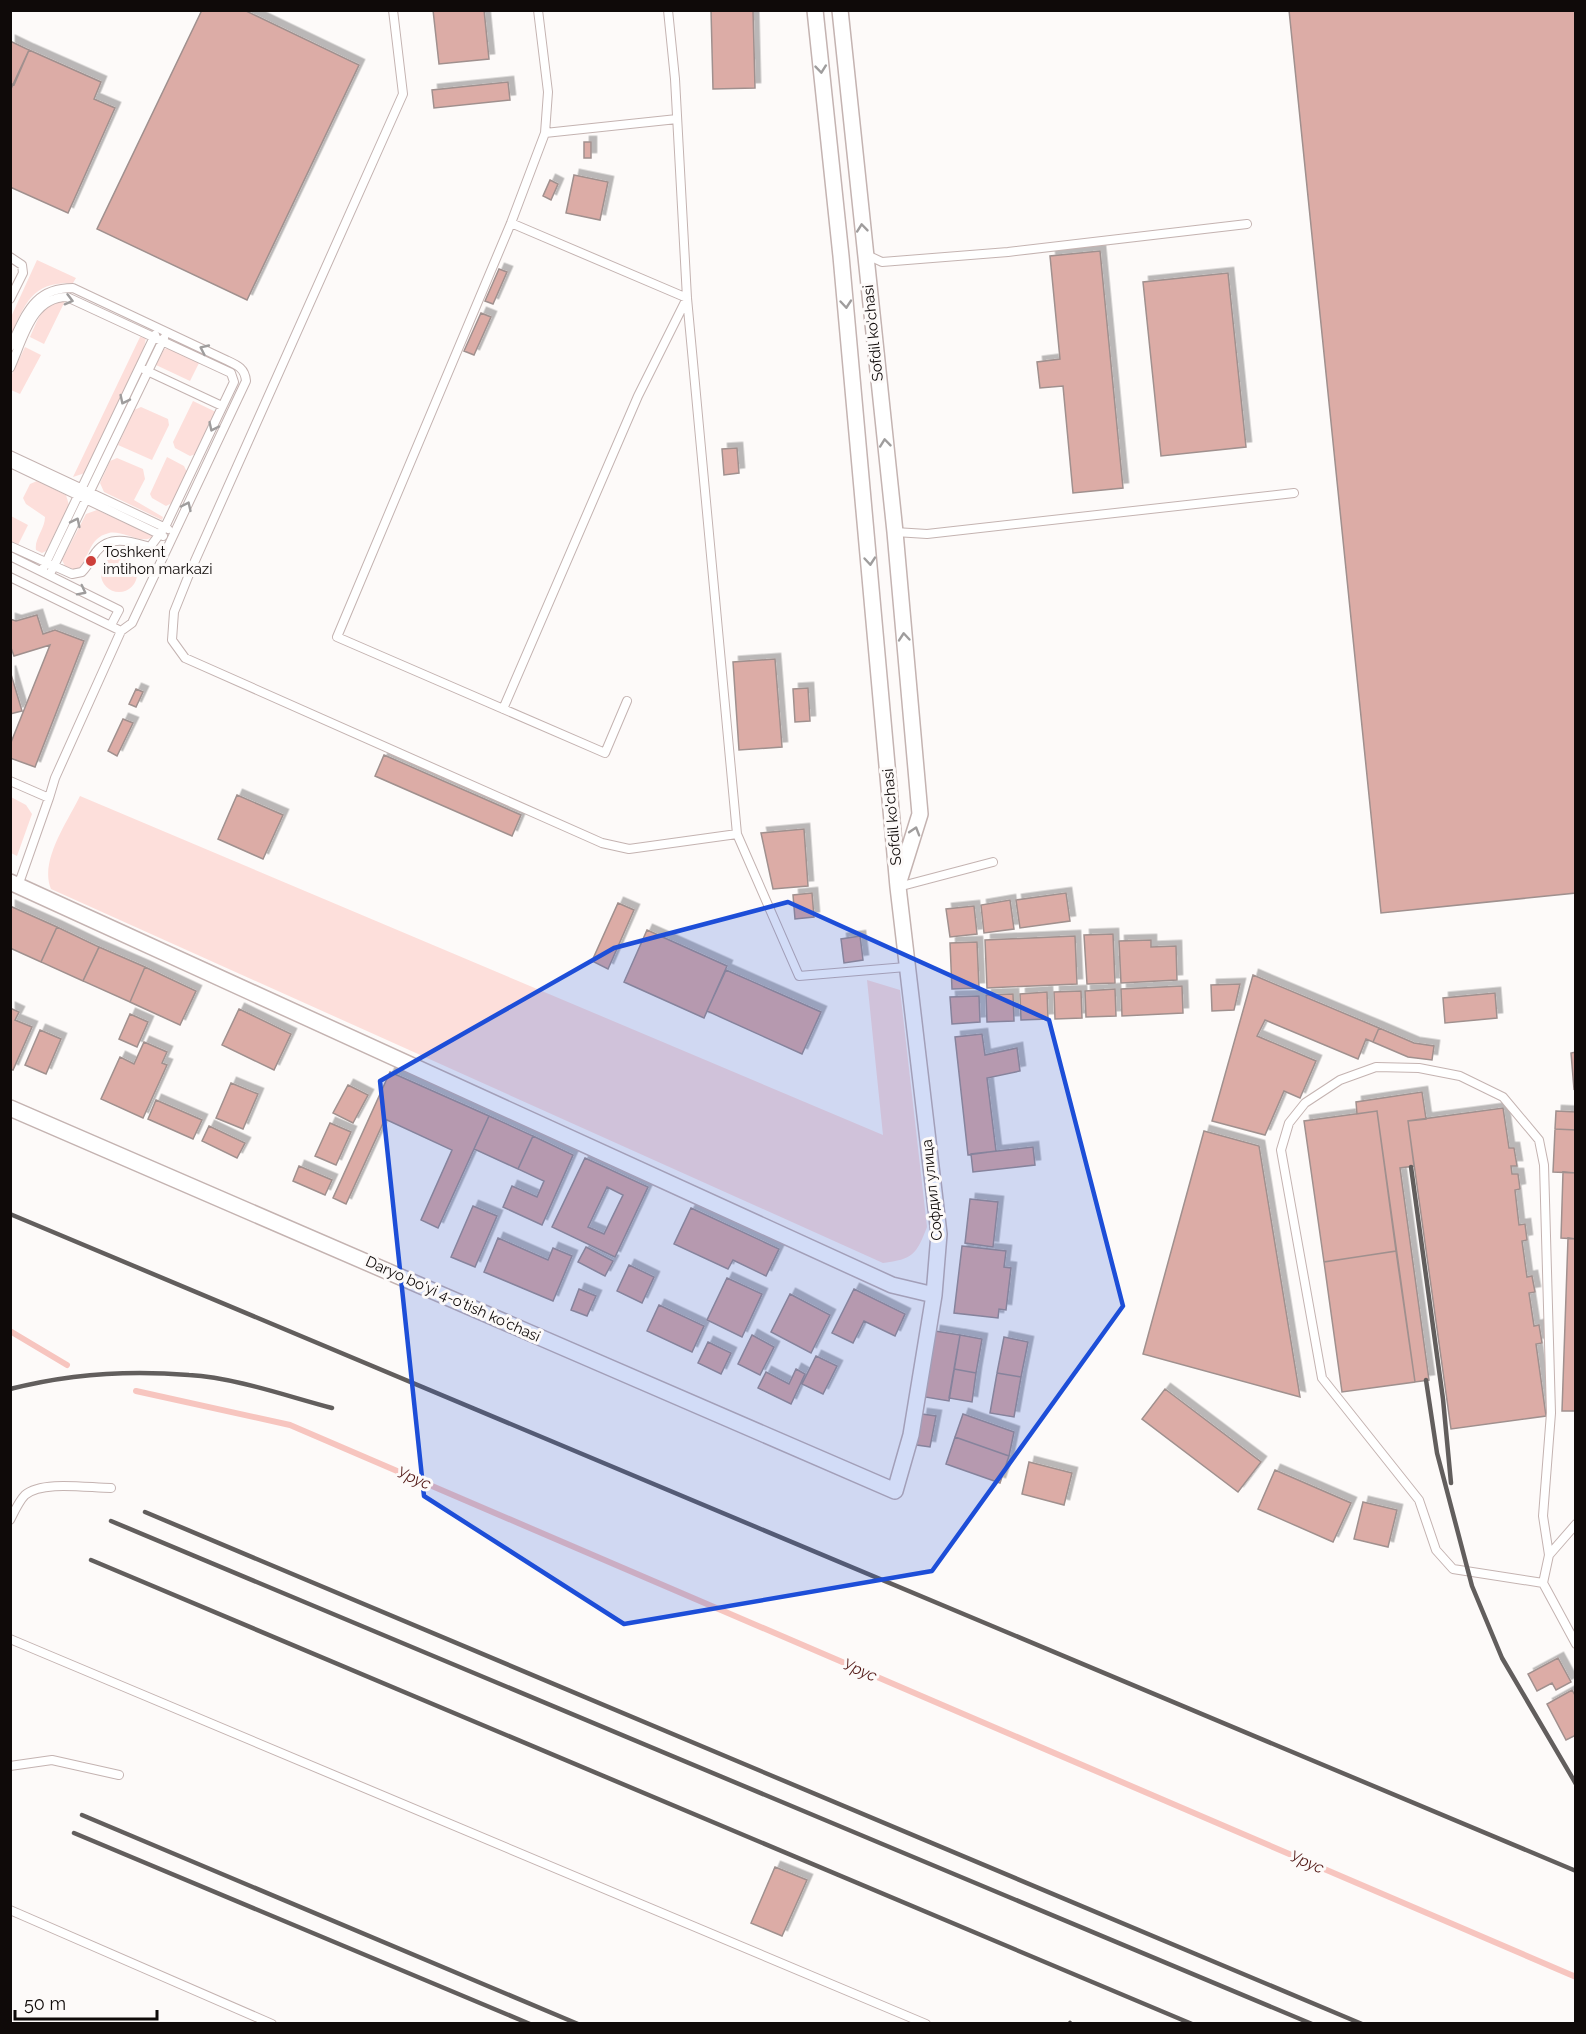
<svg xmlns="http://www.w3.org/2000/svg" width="1586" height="2034" font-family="Raleway,sans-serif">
  <defs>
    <filter id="shadow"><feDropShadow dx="5.5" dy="-5.5" stdDeviation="0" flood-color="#0004"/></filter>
  </defs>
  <rect width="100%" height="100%" fill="#fdfaf9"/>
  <path fill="#fddfdb" d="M37,260l39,18 -3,5c-41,-1 -47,19 -62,52v-18z
    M65,301l-21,43 -14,-7c10,-22 11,-31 35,-36z
    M140,337l6,1 -2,10 -59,125 -12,4z
    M25,347l16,8 -21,39 -9,-4v-14z
    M170,348l29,15 -9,18 -34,-16 8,-16z
    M193,401l23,11 -20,42 -6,2 -15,-8 -2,-6z
    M141,407l27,12 1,6 -17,35 -34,-15 16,-35z
    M167,457l17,9 3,6 -15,31 -6,3 -14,-8 -2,-4z
    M117,458l26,11 2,10 -11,21 29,17 -1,3 -58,-28 -4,-9 10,-22z
    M37,481l29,14 3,10 -23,46 -4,2 -6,-3c-2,-11 9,-21 9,-33l-19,-13 -3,-6 7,-14z
    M97,510l57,26c-12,10 -31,-6 -45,-3 -22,5 -19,27 -32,38l-12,-5 -3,-6 24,-46z
    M11,516l17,9 -10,20 -7,-4z
    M101 574a18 18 0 1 1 36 0a18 18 0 1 1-36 0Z
    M80,796l803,339 -16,-155 33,10 27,237c-11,28 -14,32 -44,36l-832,-374c-12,-28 17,-68 29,-93z
    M11,797l15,8 6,9 -15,42 -6,-3z"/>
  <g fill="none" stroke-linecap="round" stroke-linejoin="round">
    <path stroke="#f7c5bf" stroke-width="6" d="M10,1331l57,34
      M136,1391l154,34 1286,552"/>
  </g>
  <path fill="#dcaca6" stroke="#a0908e" stroke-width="1.5" fill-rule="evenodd" filter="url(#shadow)" d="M202,10h42l115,55 -112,235 -150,-71z
    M433,10h51l5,49 -50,5z
    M711,10h42l2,78 -42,1z
    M1289,10h287v883l-195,20z
    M10,41l19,9 -15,35 -4,-2z
    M29,50l72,32 -7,17 21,9 -47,105 -58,-26v-96z
    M508,82l2,18 -76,8 -2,-18z
    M584,142h7v16h-7z
    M574,175l34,7 -8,38 -34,-7z
    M550,180l8,4 -7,16 -8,-4z
    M1100,251l23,237 -50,5 -10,-107 -23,2 -3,-26 23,-3 -10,-103z
    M499,269l8,3 -14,32 -8,-3z
    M1228,273l18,174 -85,9 -18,-174z
    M481,313l10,4 -17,38 -10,-4z
    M737,448l2,25 -15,2 -2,-26z
    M37,615l6,19 12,-4 29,11 -49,126 -25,-9v-13l40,-100 -36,11 -4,-11v-26l6,2z
    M775,659l7,88 -43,3 -6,-88z
    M10,671l12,40 -12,3z
    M808,688l2,33 -15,1 -2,-33z
    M136,689l7,3 -7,15 -7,-3z
    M123,719l10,4 -16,33 -9,-5z
    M384,755l137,60 -9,21 -137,-60z
    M237,795l46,20 -20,44 -45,-20z
    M804,829l4,57 -35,3 -12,-56z
    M812,893l2,24 -19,2 -2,-24z
    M1066,893l4,28 -50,7 -4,-28z
    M1010,900l4,29 -30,4 -3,-28z
    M618,903l16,7 -26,59 -16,-8z
    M10,906l47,21 -16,35 -31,-14z
    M974,906l3,28 -27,3 -4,-28z
    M57,927l42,20 -16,34 -42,-19z
    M647,930l80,36 -23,52 -80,-36z
    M1113,934l2,49 -28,1 -3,-49z
    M860,936l3,24 -19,3 -3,-24z
    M1075,936l2,48 -90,4 -2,-48z
    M1151,940v7l25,-1 1,34 -56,3 -2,-42z
    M977,942l2,46 -27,1 -2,-46z
    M99,947l46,20 -15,35 -47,-21z
    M145,967l51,24 -16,34 -50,-23z
    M726,970l95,42 -19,42 -95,-43z
    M1253,975l126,53 -6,14 -7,-3 -8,20 -93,-39 -8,16 59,25 -16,37 -16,-7 -19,44 -53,-14z
    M1240,984l-6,26 -22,1 -1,-26z
    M1182,986l1,27 -61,3 -1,-27z
    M1115,989l1,27 -30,1 -1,-26z
    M1081,991l1,27 -27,1 -1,-27z
    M1047,992l1,27 -27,1 -1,-26z
    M1495,993l2,25 -52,5 -2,-25z
    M1013,994l1,27 -27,1 -1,-27z
    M979,996l1,26 -28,2 -2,-27z
    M10,1008l9,4 -4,8 17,7 -19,43 -3,-1z
    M239,1009l52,25 -17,36 -52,-25z
    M130,1014l18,8 -11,25 -18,-8z
    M1379,1028l35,15 20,3 -2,14 -24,-3 -35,-15z
    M40,1030l21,9 -15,35 -21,-9z
    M982,1034l3,21 32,-7 3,23 -33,7 9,73 -28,4 -13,-118z
    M144,1042l23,10 -5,11 5,2 -24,53 -42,-19 19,-42 14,7z
    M1576,1052v36l-2,1 -3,-36z
    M390,1072l99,44 -51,112 -17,-8 31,-70 -67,-31 -39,85 -13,-6z
    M231,1083l27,11 -15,35 -27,-11z
    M348,1085l20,10 -15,28 -20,-10z
    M1422,1092l4,27 -18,2 6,45 -14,2 29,212 -14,2 -38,-271 -20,3 -1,-12z
    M156,1100l46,20 -9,19 -45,-20z
    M1503,1108l6,40h5l3,18h-6l1,8h6l2,15 -5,1 4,35 6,-1 2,16 -5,1 5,36 5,-1 3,16 -6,1 5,33 5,-1 3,18 -6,1 10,72 -95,13 -43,-308z
    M1377,1111l19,140 -72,11 -20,-141z
    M1556,1111l20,1v18l-21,-1z
    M489,1116l44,20 -15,33 -44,-20z
    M330,1123l21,9 -15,33 -21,-9z
    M209,1126l36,17 -8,15 -35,-17z
    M1555,1129l21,1v43l-23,-1z
    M1204,1131l55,15 41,251 -157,-43z
    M533,1136l40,19 -31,70 -39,-18 9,-21 25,11 7,-16 -26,-12z
    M1033,1147l2,18 -62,7 -2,-18z
    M585,1158l63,29 -33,70 -63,-30zM607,1187l16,8 -19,39 -16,-7z
    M299,1166l33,14 -7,15 -32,-14z
    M1563,1172l13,1v66l-15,-1z
    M970,1199l28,3 -5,45 -28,-4z
    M473,1206l24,10 -22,51 -24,-10z
    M691,1208l88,41 -13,27 -33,-16 -5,9 -54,-25z
    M498,1238l50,22 5,-12 19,8 -19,45 -69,-29z
    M1568,1238l8,1v172h-14z
    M962,1246l44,5 -2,16 7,1 -5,42 -7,-1 -1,9 -44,-5z
    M586,1247l27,14 -8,15 -27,-14z
    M1396,1251l19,131 -73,10 -18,-130z
    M629,1265l25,12 -12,26 -25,-12z
    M727,1278l35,16 -20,43 -35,-17z
    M579,1289l17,7 -9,20 -16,-6z
    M854,1289l51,25 -10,22 -31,-15 -11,22 -21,-10z
    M790,1294l40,21 -19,38 -40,-21z
    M659,1305l45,21 -12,26 -45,-21z
    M935,1331l25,4 -11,66 -24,-4z
    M752,1335l22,12 -14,28 -22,-11z
    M960,1335l22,4 -6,34 -22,-4z
    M1004,1337l24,5 -7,35 -24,-4z
    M708,1342l23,11 -10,21 -23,-11z
    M816,1356l21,10 -14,28 -21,-10z
    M796,1369l9,5 -14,30 -33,-16 8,-16 23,12z
    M954,1369l22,4 -4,29 -23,-4z
    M997,1373l24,4 -7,40 -24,-4z
    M1165,1389l96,73 -23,30 -96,-73z
    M922,1414l14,2 -6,31 -13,-2z
    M963,1414l51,18 -5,24 -54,-19z
    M955,1437l54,19 -9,27 -54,-19z
    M1029,1462l43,11 -8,32 -42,-11z
    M1275,1470l76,33 -18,39 -75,-33z
    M1363,1502l34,8 -9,37 -34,-8z
    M1558,1658l13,24 -15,8 -4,-7 -15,8 -9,-17z
    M1572,1690l4,7v38l-10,5 -19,-36z
    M775,1867l32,13 -25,56 -31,-13z"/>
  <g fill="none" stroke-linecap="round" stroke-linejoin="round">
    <g stroke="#c4b3b1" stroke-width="10">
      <path id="lane" d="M393,10l10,84 -213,478 -16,40 -2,28 13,18 417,185 27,6 108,-15
        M538,10l10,82 -3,41 -34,90 -174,414 268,116 22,-52
        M668,10l7,69 12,219 50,536 62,142 107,-9
        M545,133l132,-14
        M867,255l15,7 126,-10 239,-28
        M10,257l12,8 1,8 -13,26
        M10,347c16,-31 22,-59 63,-59l153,72c11,5 19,8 20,21l-114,242 -11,8
        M10,368c13,-28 21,-71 57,-71l164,76 3,9 -69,145 -15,20c-18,-5 -40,-13 -54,5 -5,7 -8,14 -14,20l-10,2 -62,-28
        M145,370l77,36
        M10,455l158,74
        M10,463l153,73
        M895,532l32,2 367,-41
        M10,556l109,54 -8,15
        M42,571l113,-236
        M50,574l114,-236
        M10,577l111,54 -66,147 -6,20
        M503,709l135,-313 49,-98 -176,-75
        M10,781l39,17 -31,88
        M898,887l95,-25
        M10,1520c4,-8 9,-19 15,-25 17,-15 64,-7 86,-7
        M1576,1524l-27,31 -6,28 33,61
        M1543,1583l-90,-14 -17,-19 -17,-50 -97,-122 -41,-228 8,-27 16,-20 35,-23 36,-13 43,1 41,8 43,21 36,43 5,25 7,248 -8,103 6,39
        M10,1639l916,385
        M10,1766l42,-6 67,15
        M10,1910l262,114"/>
    </g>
    <g stroke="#c4b3b1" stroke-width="18">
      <path id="street" d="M840,10l55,522 25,282 -20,64
        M10,882l882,403 42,10
        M10,1108l885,383 16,-56 23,-140 5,-61 -41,-347 -57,-631 -26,-246"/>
    </g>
    <use href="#lane" stroke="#fff" stroke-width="8"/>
    <use href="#street" stroke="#fff" stroke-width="15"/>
    <path stroke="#625e5d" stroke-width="4.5" d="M1411,1167l32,232 8,84
      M10,1214l1566,657
      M1426,1380l11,73 35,133 30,72 74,126
      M10,1389c58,-15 120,-19 179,-14 48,3 97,21 143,33
      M145,1512l1217,512
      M111,1521l1201,503
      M91,1560l1101,464
      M82,1815l496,209
      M74,1833l456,191
      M1070,2023l1,1"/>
  </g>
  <defs><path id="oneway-chevron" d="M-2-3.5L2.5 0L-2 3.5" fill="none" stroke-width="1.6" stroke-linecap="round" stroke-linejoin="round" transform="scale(1.5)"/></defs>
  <g stroke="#9f9d9d">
    <use href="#oneway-chevron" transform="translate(821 69) rotate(84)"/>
    <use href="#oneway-chevron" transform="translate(862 228) rotate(-96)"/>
    <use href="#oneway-chevron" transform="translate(69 300) rotate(15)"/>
    <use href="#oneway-chevron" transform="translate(846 304) rotate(85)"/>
    <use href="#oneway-chevron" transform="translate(204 349) rotate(-155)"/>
    <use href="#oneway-chevron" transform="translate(124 400) rotate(116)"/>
    <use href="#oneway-chevron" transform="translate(213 427) rotate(115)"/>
    <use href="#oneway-chevron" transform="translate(885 443) rotate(-96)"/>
    <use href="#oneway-chevron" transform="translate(187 506) rotate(-65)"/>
    <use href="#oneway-chevron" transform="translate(76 522) rotate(-64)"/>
    <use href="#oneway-chevron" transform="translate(870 561) rotate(85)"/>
    <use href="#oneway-chevron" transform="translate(82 591) rotate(27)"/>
    <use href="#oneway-chevron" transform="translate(904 637) rotate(-95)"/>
    <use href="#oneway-chevron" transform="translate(915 831) rotate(-73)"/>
  </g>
  <path fill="#1d4ed8" fill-opacity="0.2" stroke="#1d4ed8" stroke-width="4.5" stroke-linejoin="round" d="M788,902l261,118 74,286 -191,265 -308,53 -200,-128 -44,-415 234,-133z"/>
  <circle fill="#cd3f3a" stroke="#fdfaf9" stroke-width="2" cx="91" cy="561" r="6"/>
  <g text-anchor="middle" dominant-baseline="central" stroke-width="6" stroke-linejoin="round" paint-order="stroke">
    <g font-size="15" fill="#0f0a09" stroke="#fdfaf9">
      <text transform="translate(873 333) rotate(-96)">Sofdil ko'chasi</text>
      <text transform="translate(892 817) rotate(-95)">Sofdil ko'chasi</text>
      <text transform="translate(932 1190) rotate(-96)">Софдил улица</text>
      <text transform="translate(453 1299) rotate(24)">Daryo bo'yi 4-o'tish ko'chasi</text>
    </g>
    <g font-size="15" fill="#0f0a09" stroke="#fdfaf9" text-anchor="start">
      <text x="103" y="552">Toshkent<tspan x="103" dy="17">imtihon markazi</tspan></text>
    </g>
    <g font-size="16" font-style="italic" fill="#511714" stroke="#fdfaf9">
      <text transform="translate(414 1478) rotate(23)">Урус</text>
      <text transform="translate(860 1670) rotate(23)">Урус</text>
      <text transform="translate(1307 1862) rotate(23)">Урус</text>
    </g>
  </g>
  <rect width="1586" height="2034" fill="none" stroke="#0f0a09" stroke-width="24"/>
  <path d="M15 2010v9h142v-9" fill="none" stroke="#0f0a09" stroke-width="3"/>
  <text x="24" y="2010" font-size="18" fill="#0f0a09" stroke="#fdfaf9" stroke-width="4.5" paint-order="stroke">50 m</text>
</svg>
